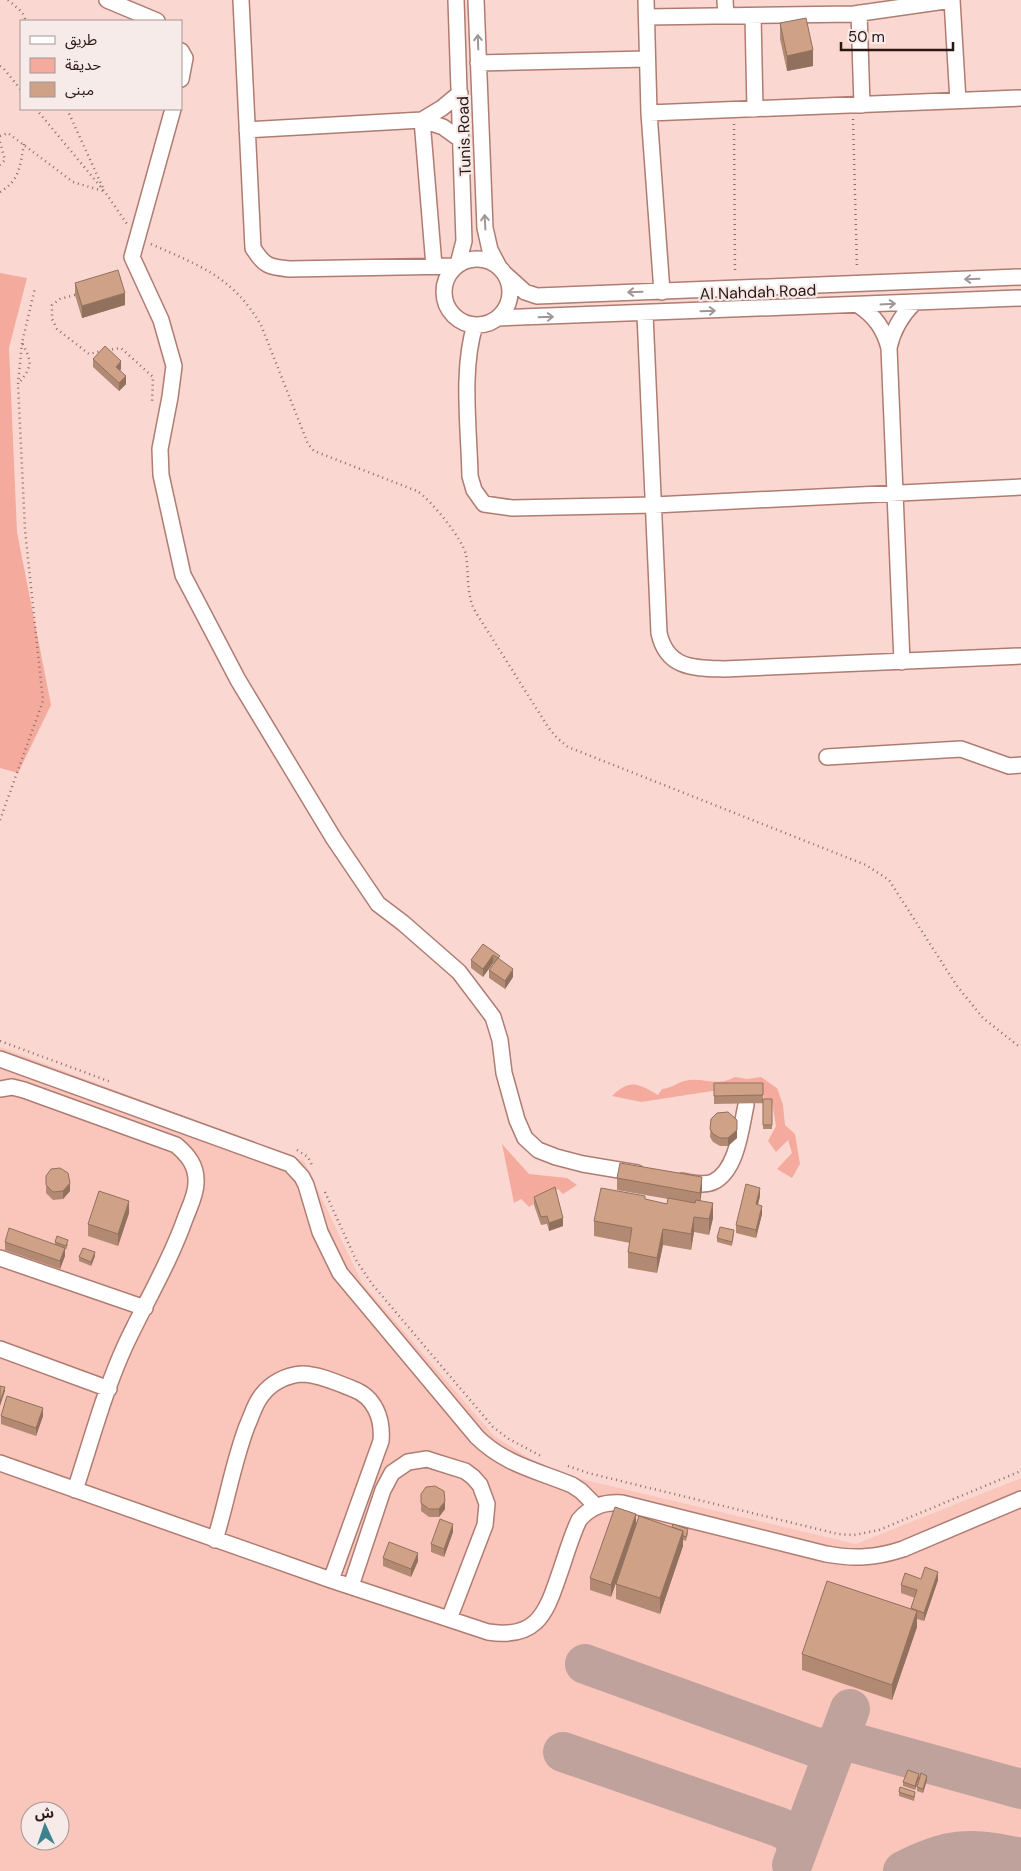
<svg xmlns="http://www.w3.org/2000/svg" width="1021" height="1871" font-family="'DM Sans','Noto Sans Arabic',sans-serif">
  <rect width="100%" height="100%" fill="#fad8d1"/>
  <path fill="#fac6bc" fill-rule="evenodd" d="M0,1047l304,114 58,122 132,153 49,31 34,11 279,66 165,-66v393h-1021zM30,1811h30v30h-30z"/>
  <path fill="#f4ab9d" d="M0,273l27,5 -18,70 8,184 34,173 -33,68 -18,-5z
    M735,1077l12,2 14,-2 16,11 6,17 2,20 10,9 5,30 -8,14 -15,-9 15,-16 -4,-13 -12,12 -8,-11 8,-15 -4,-23 -8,-2 -1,-10 -44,-1 -78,12 -29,-6c18,-17 25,-13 46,-1l4,-6c11,-1 14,-6 22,-8 18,-5 32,7 51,-4z
    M502,1144l27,30 38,4 10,7 -14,9 -5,-5 -29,18 -8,-8 -7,4z"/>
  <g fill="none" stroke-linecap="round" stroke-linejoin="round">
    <path stroke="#c0a29c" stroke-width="40" d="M585,1664l230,83 13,1 12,-9 181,50
      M563,1752l216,75 12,6 7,16
      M792,1865l58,-156
      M903,1871c46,-24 67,-24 118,-13"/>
    <g stroke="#af7c72" stroke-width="18">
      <path id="minor" d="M107,0l50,21
        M241,0l12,248c11,18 16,19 36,21l166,-3
        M456,0l8,241 -6,23
        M476,0l9,228 5,22 9,17
        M646,0l3,113 13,179
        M725,0l1,16
        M952,0l6,101
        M859,13l3,92
        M753,16l2,93
        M647,17l207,-3 98,-14
        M181,51l4,7 -4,21
        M478,63l169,-4
        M173,109l-41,148 29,63 13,46 -4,31 -10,52 1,26 22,100 55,105 96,159 44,65 25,19 56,49 34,45 7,23 4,33 13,47 8,18 13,12 18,7 27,7 54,9
        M649,113l372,-15
        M422,120l12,146
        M422,120l20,-12 18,-15
        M247,130l175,-10 21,7 18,13
        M444 292a33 33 0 1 1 66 0a33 33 0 1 1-66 0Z
        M505,274l20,18 12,4 484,-19
        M858,305c17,11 26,24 31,43
        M645,314l14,319c8,36 35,35 65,36l297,-13
        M497,318l524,-20
        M475,325c-14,45 -6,103 -5,151l4,14 10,14 28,4 142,-3 367,-18
        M902,662l-13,-314c4,-19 12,-32 25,-45
        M827,757l134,-8 48,17 12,-1
        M0,1059l290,105 12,13 4,8 14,47 20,41 137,164c27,27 61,34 95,48l9,6 15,15
        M0,1089l12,-2 12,3 152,55c12,10 21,21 20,38 0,12 -7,25 -11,36 -16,45 -40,84 -60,127 -21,46 -34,96 -50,144
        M682,1181c10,2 22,5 31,1 24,-11 28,-54 33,-77
        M0,1258l145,50
        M0,1349l109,40
        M0,1463l331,117 157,52c46,7 57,-15 70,-54 7,-19 12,-39 21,-58 12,-14 25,-18 43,-17l204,51c28,5 50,4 77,-5l118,-50
        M215,1540c12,-39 18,-77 32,-114 5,-11 8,-23 15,-31 9,-12 24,-20 40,-21 16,0 36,9 51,15 22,8 30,30 28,52l-50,139
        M351,1586l32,-96 9,-17 16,-11 19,-3 9,3 29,9 8,6 7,8 7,19 -2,21 -36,94"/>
    </g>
    <path stroke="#896e69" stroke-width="2.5" stroke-dasharray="1 4" stroke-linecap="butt" d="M8,0l14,12 4,9
      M0,66l4,3 17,21
      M36,109l69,83 22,32
      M67,109l36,79
      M853,119l4,150
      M734,124l1,149
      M0,136l8,-3 65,49 30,9
      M0,142l5,18 -5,5
      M0,192c20,-12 20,-26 24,-48
      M151,244c49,22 81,32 110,81l47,119 6,7 103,40c13,8 46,48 49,64 3,19 0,39 9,56l73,116 9,11 11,9 298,118 23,15 68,106 26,32 38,30
      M75,295l-15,4 -8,6v14l5,10 32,25 12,-3
      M22,343l-4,41c14,-17 15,-21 4,-41l13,-55
      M107,350l14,-2 32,29 -1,27
      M0,820l43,-119 -18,-171 -7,-146
      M0,1041l111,41
      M297,1150l11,7 4,8
      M325,1192l31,68 16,24 121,143 16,12 32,17
      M568,1466l20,7 250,61 16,1 25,-5 142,-59"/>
    <use href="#minor" stroke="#fff" stroke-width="15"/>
  </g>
  <path fill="#b28a73" d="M780,23l33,43 -26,5 -7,-32z
    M75,283l50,22 -43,13 -7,-23z
    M93,359l28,10 -1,1 6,14 -7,7 -26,-24z
    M483,944l17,16 13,17 -8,12 -16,-11v-8l5,-6 -1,-1 -10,14 -12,-9v-8z
    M714,1083h49v20l-49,1z
    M763,1099h9v30h-9z
    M711,1119l26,1v18l-9,8h-8l-7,-4 -3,-5z
    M46,1176l24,15 -7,8 -10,1 -7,-7z
    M617,1178l85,11 -2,11 13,18 -4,17 -15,-3 -3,18 -28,-5 -6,28 -29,-5v-16l2,-9 -36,-7v-15l51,-22 22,5 1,-5 -51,-9z
    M760,1196l-2,9 4,9 -6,24 -20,-5v-8z
    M534,1197l29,29 -14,5 -2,-7 -6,1 -7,-20z
    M129,1213l-11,33 -30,-10v-12z
    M734,1234l-2,12 -15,-4v-4z
    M5,1242l50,2v-2l13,2 -2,6 -1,-1v7l-5,13 -55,-19z
    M95,1256l-4,10 -12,-5v-4z
    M1,1416h42l-7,20 -35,-12z
    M421,1494l24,15 -6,8h-10l-8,-6z
    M639,1516l49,17 -2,8 -3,-1v6l-23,68 -44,-15v-15z
    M636,1526l-25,71 -21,-7v-12z
    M453,1532l-9,25 -13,-5v-8z
    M383,1558l35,3 -7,16 -28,-11z
    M921,1579l17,1 -14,41 -7,-2v8l-25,73 -90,-30v-16l109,-45 4,-11 -14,-5v-8z
    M919,1778l-4,12 -12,-4v-4z
    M927,1780l-4,13 -6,-2v-4z
    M899,1792l16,4 -1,5 -15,-5z"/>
  <path fill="#91715e" d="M813,50v16l-26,5v-15z
    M125,293v12l-43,13v-12z
    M121,361v8l-5,6v-8z
    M126,376v8l-7,7v-8z
    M493,955v8l-10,14v-8z
    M513,969v8l-8,12v-8z
    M737,1130v8l-9,8v-8z
    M702,1177v12l-2,16v-12z
    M70,1183v8l-7,8v-8z
    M760,1188v8l-4,16v-8z
    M129,1201v12l-11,33v-12z
    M713,1203v15l-4,17v-16z
    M762,1206v8l-6,24v-8z
    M694,1217v15l-3,18v-16z
    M563,1218v8l-14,5v-8z
    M663,1229v16l-6,28v-15z
    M65,1248v8l-5,13v-8z
    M95,1252v4l-4,10v-4z
    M5,1387v4l-5,15v-4z
    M43,1408v8l-7,20v-8z
    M445,1501v8l-6,8v-8z
    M636,1514v12l-25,71v-12z
    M453,1524v8l-9,25v-8z
    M683,1531v15l-23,68v-16z
    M418,1553v8l-7,16v-8z
    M938,1572v8l-14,41v-8z
    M917,1611v16l-25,73v-15z
    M919,1774v4l-4,12v-4z
    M927,1776v4l-4,13v-4z"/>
  <path fill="#cfa186" stroke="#91715e" d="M806,18l7,32 -26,6 -7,-33z
    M118,270l7,23 -43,13 -7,-23z
    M105,346l16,15 -5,6 10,9 -7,7 -26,-24z
    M483,944l17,12 -2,2 15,11 -8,12 -16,-11 9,-12 -5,-3 -10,14 -12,-9z
    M714,1083h49v12l-49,1z
    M763,1099h9v26h-9z
    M728,1112l9,8v10l-9,8h-8l-7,-4 -3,-5 1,-10 6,-6z
    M620,1163l82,14 -2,16 -83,-15z
    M60,1168l8,5 2,10 -7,8 -10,1 -7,-7v-9l5,-7z
    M746,1184l14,4 -4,16 6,2 -6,24 -20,-5z
    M555,1187l8,31 -14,5 -2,-7 -6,1 -7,-20z
    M601,1188l44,8v3l22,5 1,-6 27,5 1,-3 17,3 -4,16 -15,-2 -3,17 -28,-5 -6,29 -29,-6 4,-24 -38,-7z
    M99,1191l30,10 -11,33 -30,-10z
    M720,1227l14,3 -2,12 -15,-4z
    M9,1228l56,20 -5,13 -55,-19z
    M57,1236l11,4 -2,6 -11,-4z
    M83,1248l12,4 -4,10 -12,-5z
    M0,1386l5,1 -5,15z
    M7,1396l36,12 -7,20 -35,-12z
    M435,1486l9,5 1,10 -6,8h-10l-8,-6v-9l5,-7z
    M615,1507l21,7 -25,71 -21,-7z
    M639,1516l44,15 -23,67 -44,-14z
    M440,1519l13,5 -9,25 -13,-5z
    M673,1524l15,5 -2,8 -3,-1v-5l-11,-4z
    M389,1542l29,11 -7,16 -28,-11z
    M925,1567l13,5 -14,41 -13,-5 6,-18 -16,-5 4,-12 16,6z
    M827,1581l90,30 -25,74 -90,-31z
    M908,1770l11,4 -4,12 -12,-4z
    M921,1773l6,3 -4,13 -6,-2z
    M900,1787l15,5 -1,5 -15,-5z"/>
  <defs><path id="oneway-shaft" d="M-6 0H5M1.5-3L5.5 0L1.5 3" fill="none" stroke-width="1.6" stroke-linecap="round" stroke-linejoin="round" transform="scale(1.25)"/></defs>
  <g stroke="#9f9695">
    <use href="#oneway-shaft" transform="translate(478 42) rotate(-92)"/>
    <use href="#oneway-shaft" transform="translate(485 222) rotate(-93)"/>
    <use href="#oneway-shaft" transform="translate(972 279) rotate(178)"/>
    <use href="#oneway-shaft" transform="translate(635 292) rotate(178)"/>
    <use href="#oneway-shaft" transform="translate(888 304) rotate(-3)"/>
    <use href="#oneway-shaft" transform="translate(708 311) rotate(-2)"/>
    <use href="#oneway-shaft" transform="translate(546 317) rotate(-2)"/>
  </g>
  <g text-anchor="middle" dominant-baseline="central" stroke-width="4.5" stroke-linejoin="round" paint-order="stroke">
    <g font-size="16" fill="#2a1613" stroke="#f7ebe9">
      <text transform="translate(464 136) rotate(-92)">Tunis Road</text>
      <text transform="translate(758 292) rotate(-2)">Al Nahdah Road</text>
    </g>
  </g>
  <rect x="20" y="20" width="162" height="90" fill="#f7ebe9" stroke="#a59693"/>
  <rect x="30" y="36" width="25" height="8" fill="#ffffff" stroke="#a59693"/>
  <text x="65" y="45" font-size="15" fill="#2a1613">طريق</text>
  <rect x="30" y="58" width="25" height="15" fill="#f4ab9d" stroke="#a59693"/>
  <text x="65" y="70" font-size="15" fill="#2a1613">حديقة</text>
  <rect x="30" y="82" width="25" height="15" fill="#cfa186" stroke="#a59693"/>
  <text x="65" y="95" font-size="15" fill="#2a1613">مبنى</text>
  <g transform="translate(45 1826) rotate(357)"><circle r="24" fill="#f7ebe9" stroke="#a59693"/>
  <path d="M0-4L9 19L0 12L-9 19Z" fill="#3d838f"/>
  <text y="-8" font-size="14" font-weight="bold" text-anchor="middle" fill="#2a1613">ش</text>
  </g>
  <path d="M841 42v8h112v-8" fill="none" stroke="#2a1613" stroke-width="2.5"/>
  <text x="848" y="42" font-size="15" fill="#2a1613" stroke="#f7ebe9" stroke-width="4" paint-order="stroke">50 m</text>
</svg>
